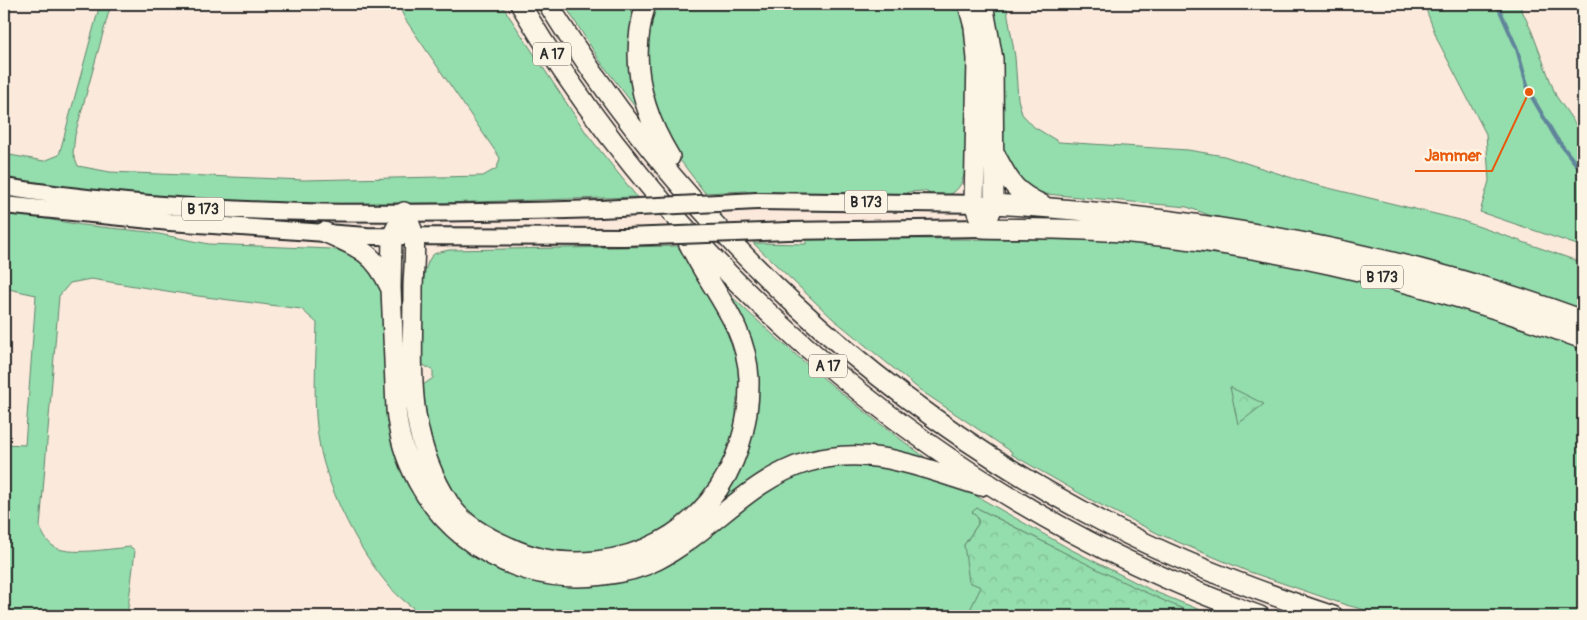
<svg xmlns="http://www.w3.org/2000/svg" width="1587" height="620" font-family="Pangolin,sans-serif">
  <defs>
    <pattern id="forest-crowns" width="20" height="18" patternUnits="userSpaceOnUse" patternTransform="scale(1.25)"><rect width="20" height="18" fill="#94ddac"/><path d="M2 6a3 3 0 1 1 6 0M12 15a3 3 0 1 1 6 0" fill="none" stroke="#80be94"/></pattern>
  </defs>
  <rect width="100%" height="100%" fill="#fbe9dc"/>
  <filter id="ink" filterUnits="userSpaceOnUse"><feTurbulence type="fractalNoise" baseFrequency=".02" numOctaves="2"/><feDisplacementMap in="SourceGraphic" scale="10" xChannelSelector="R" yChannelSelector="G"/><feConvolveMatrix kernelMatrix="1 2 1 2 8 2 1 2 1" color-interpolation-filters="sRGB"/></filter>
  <g filter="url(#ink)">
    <path fill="#94ddac" stroke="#60846c" d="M100,4h11l-36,131 -2,18 5,13 32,6 194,8 179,-4 14,-8 3,-10 -95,-139 -7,-15h103l86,130 50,63 -197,6 -197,1 -162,-14 -77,-11v-25l40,7 15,-6z
      M564,4h75l3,112 -42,-55z
      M650,4h309c15,43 8,93 7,137l2,4c-2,22 -2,55 -33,51 -4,-1 -7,-4 -11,-5 -5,0 -11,1 -16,1l-4,5 -99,-4 -55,1 -4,-3 -41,2 -31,-41 -29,-66z
      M992,4h14l9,53 3,42 4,15 12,13 25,15 129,8 36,6 84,27 152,37 123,43v48l-374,-96 -22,-8 -141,-13 -23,-7 -21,-36z
      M1424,4h95l13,28 24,64 27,39v112l-103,-35 9,-31 -3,-47 -48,-93z
      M4,212l78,13 67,7 60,12 122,5 23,5 17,11 12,27 19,175 142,113 202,-77 63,-35 53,-7 85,21 24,11 99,56 83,42 62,25c-29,0 -59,-18 -85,-30 -52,-25 -102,-53 -153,-78l1,16 -14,21 18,42 -15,29h-543c-12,-9 -25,-18 -35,-30 -30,-35 -59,-92 -69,-138 -8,-41 -4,-84 -3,-125l-16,-14 -103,-13 -107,-17 -21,4 -11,13 -19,231c3,7 6,14 13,19 14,11 60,2 78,1l4,4 -8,65 -123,-3v-169l21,1 11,-150 -32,-7z
      M806,238l293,2 120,11 99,18 127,32 138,47v268h-195l-42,-11 -99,-34 -88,-37 -66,-33 -82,-47 1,-2 -92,-62 -88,-72 -79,-75 53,1z
      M677,246l40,53 23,60 4,40 -7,-1c-2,11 0,31 -2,38 -18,65 -76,107 -140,116 -14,2 -28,3 -42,1 -8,-2 -17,-5 -25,-8 -10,-3 -23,-4 -32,-10 -9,-5 -32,-24 -38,-32 -22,-34 -32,-79 -35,-118l10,-7v-7l-11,-7c1,-22 -6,-98 12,-110 4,-2 11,-3 15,-4z
      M729,294c64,61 126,112 197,164l-1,3 -100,-9 -124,70 52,-104 -26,-123z"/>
    <path fill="url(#forest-crowns)" stroke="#60846c" d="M1230,387l34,17 -26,20z
      M977,508c74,37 146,77 223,108h-233l14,-29 -12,-5 -5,-37 14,-21v-6l-6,-6z"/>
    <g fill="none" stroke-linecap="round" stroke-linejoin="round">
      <path stroke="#61859b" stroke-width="4" d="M1497,4l20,45 12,43 27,46 27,35"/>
      <g stroke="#2b2b2b" stroke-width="20">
        <path id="primary" d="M4,187c197,31 397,28 596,22
          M757,201l230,3
          M4,205l166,17 197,14 257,1
          M788,231l195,-3"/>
      </g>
      <g stroke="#2b2b2b" stroke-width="22">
        <path id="highway" d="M520,4c167,279 432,502 740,612
          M548,4c138,223 330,402 563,522 71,37 146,65 222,90
          M646,4c-17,54 -5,106 24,153
          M968,4l6,23 3,32 -3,145 9,24
          M983,4l10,55 1,145 -5,12
          M995,154c15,28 18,37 48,51
          M994,204c201,12 400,46 589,116
          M404,212l-12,24 -1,52 5,121c9,104 102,181 207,166 18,-2 37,-6 54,-15 53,-27 92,-81 151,-98 64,-18 113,6 173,24
          M404,212c3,7 9,16 10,25 2,16 -1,36 -1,53 0,80 -9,145 38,216 13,19 37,32 58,41 27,13 57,17 87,14 96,-10 155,-89 153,-182 -2,-58 -45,-96 -65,-146
          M983,228c50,1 99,0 148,5 155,14 307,53 452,106
          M324,232c34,15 50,20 66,55"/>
      </g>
      <use href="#primary" stroke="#fcf5e5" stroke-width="16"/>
      <use href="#highway" stroke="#fcf5e5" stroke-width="19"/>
      <g stroke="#2b2b2b" stroke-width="20" stroke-linecap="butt">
        <path id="primary-bridge" d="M600,209l157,-8
          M624,237l164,-6"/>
      </g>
      <use href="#primary-bridge" stroke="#fcf5e5" stroke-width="16"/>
    </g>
  </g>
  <g text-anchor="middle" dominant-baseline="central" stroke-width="5" stroke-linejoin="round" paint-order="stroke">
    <g fill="#fcf5e5" stroke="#6a6863" stroke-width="1">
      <rect x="533" y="42.5" width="38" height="23" rx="4"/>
      <rect x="845" y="190.5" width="42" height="23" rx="4"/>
      <rect x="182" y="197.5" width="42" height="23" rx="4"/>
      <rect x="1361" y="265.5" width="42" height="23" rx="4"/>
      <rect x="809" y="354.5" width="38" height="23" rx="4"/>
    </g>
    <g font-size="14" font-weight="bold" fill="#2b2b2b">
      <text x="552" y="54">A 17</text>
      <text x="866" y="202">B 173</text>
      <text x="203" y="209">B 173</text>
      <text x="1382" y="277">B 173</text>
      <text x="828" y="366">A 17</text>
    </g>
  </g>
  <path fill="none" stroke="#e8590c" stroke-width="2" d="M1529 92L1492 171H1415"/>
  <circle fill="#e8590c" stroke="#fcf5e5" stroke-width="2" cx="1529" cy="92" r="5"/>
  <g font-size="16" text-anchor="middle" font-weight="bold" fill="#e8590c" stroke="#fcf5e5" stroke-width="5" stroke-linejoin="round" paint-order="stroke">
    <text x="1453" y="161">Jammer</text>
  </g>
  <rect width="1587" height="620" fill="none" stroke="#fcf5e5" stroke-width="20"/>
  <rect x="10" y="10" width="1567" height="600" fill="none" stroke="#2b2b2b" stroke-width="2" filter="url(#ink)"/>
</svg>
